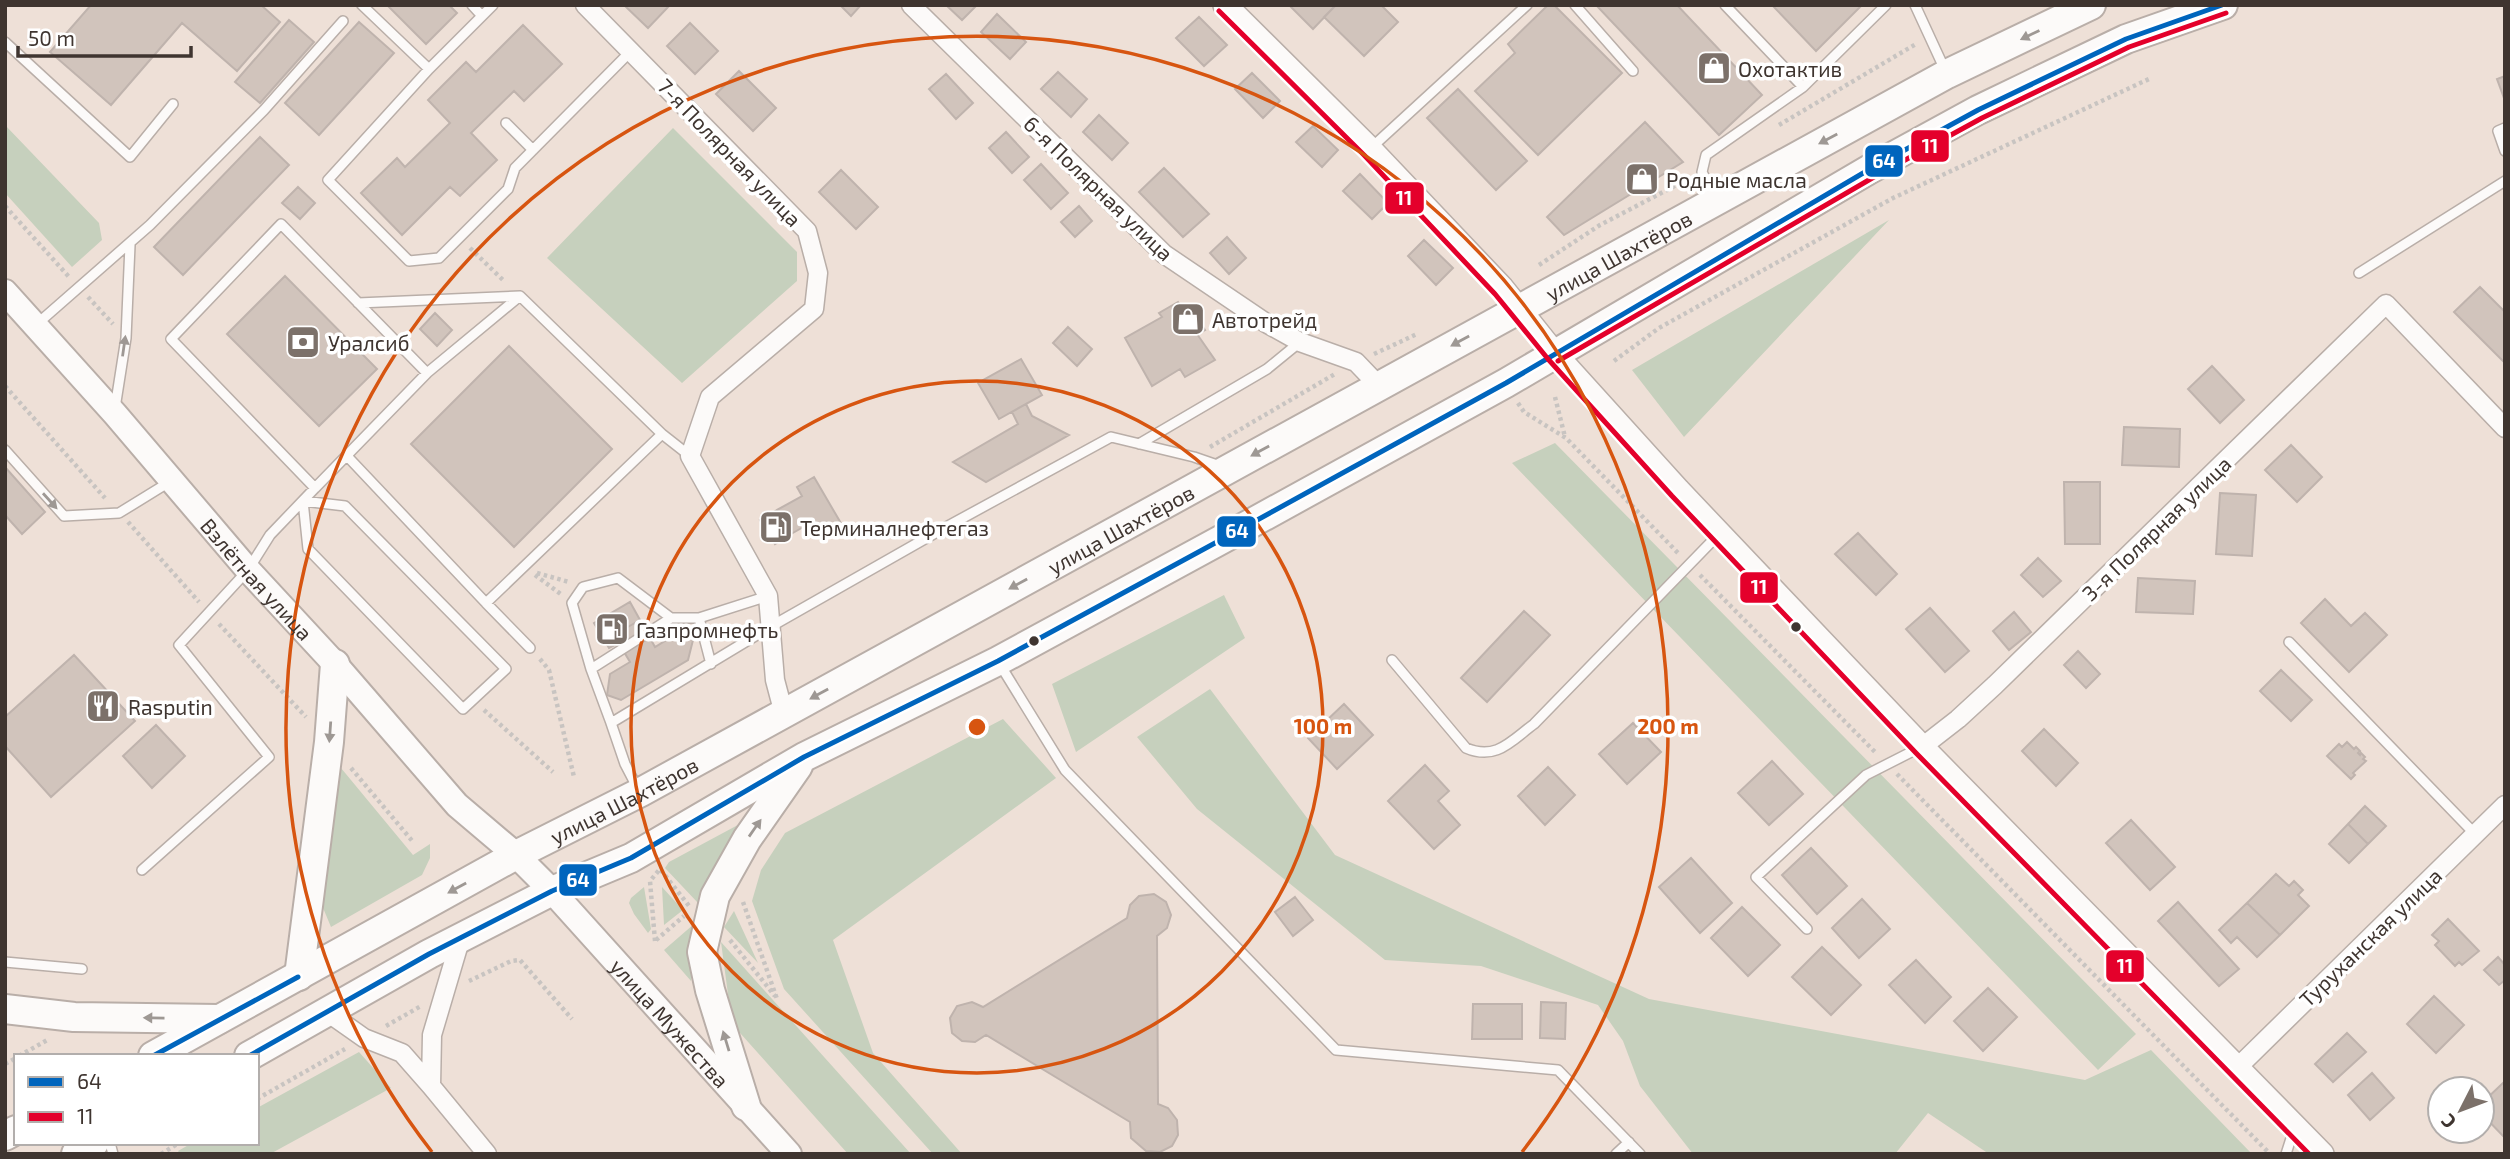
<svg xmlns="http://www.w3.org/2000/svg" width="2510" height="1159" font-family="'Exo 2',sans-serif">
  <rect width="100%" height="100%" fill="#eee0d7"/>
  <path fill="#c6d0bd" d="M5,125l94,98 3,17 -30,27 -67,-74z
    M673,128l124,124v29l-115,102 -135,-125z
    M1889,220l-205,217 -52,-67z
    M1555,443l581,591 -38,36 -586,-607z
    M1224,595l21,43 -169,114 -24,-68z
    M1210,689l125,166 314,144 436,81 66,-30 101,104h-263l-61,-41 -33,41h-202l-53,-68 -17,-45 -25,-36 -117,-39 -96,-6 -188,-151 -60,-72z
    M1003,719l53,59 -223,162 40,113 89,101h-29l-149,-165 -32,-88 9,-31 24,-37z
    M341,768l72,87 17,-11v14l-8,17 -91,52 -10,-24z
    M749,819v3l-51,81 -33,-35 4,-6z
    M644,887l7,42 -3,4 -14,-19 -5,-11 2,-5z
    M662,887l21,23 -19,15z
    M734,911l24,52 -34,-36z
    M694,924l-3,57 -27,-31z
    M721,942l190,212h-63l-116,-130z
    M359,1052l32,36 -121,66h-90l-2,-3 14,-8h65v-35z"/>
  <path fill="#d1c4bc" stroke="#bfb3ad" stroke-width="2" d="M91,5h170l19,17 -43,49 -55,-48 -71,82 -61,-53z
    M387,5h62l8,8 -31,31z
    M624,5h46l-22,23z
    M840,5h21l-10,11z
    M946,5h31l-15,15z
    M1289,5h47l-23,24z
    M1336,5h45l17,17 -34,34 -40,-39z
    M1548,5h6l68,68 -84,82 -63,-64 40,-38 -7,-9z
    M1596,5h81l85,90 -43,40z
    M1772,5h90l-46,46z
    M997,14l29,28 -16,17 -29,-27z
    M1199,17l28,28 -23,21 -28,-28z
    M289,20l25,22 -54,61 -25,-21z
    M359,22l35,31 -75,82 -34,-32z
    M690,23l28,28 -23,23 -28,-28z
    M523,25l39,39 -38,37 -10,-10 -43,42 26,27 -37,36 -10,-9 -48,48 -41,-42 36,-35 8,9 45,-44 -22,-23 38,-38 10,10z
    M739,71l37,37 -23,23 -37,-37z
    M1058,72l29,27 -16,18 -30,-28z
    M1252,73l28,28 -17,17 -28,-29z
    M946,74l27,29 -17,16 -27,-30z
    M2505,76v25l-8,-22z
    M1458,89l69,72 -31,29 -69,-72z
    M1099,115l29,28 -16,17 -29,-28z
    M1645,122l38,40 -119,73 -17,-18z
    M1313,126l25,24 -16,17 -26,-25z
    M1006,132l23,25 -17,16 -23,-25z
    M260,137l29,28 -106,110 -29,-28z
    M1041,164l27,29 -17,16 -27,-29z
    M1164,168l45,46 -26,23 -44,-45z
    M841,170l37,37 -22,22 -37,-37z
    M1360,174l28,29 -16,16 -29,-28z
    M298,187l17,16 -15,16 -18,-16z
    M1079,206l13,15 -17,16 -14,-15z
    M1227,237l19,21 -17,16 -19,-21z
    M1424,240l29,28 -17,17 -28,-29z
    M285,276l92,93 -58,57 -92,-92z
    M2480,287l25,25v51l-51,-51z
    M1178,302l6,9 3,-2 12,11 6,10 -8,4 18,26 -30,17 -5,-8 -28,17 -27,-48 37,-21 -3,-4z
    M435,313l17,17 -15,16 -17,-17z
    M1068,327l24,22 -15,17 -24,-23z
    M509,346l103,103 -98,98 -103,-103z
    M1021,359l21,36 -43,24 -21,-36z
    M2212,366l32,34 -24,23 -32,-34z
    M1026,404l6,12 37,19 -83,47 -33,-20 65,-38 -6,-12z
    M2124,427l56,2 -1,38 -57,-2z
    M2291,445l31,32 -25,25 -32,-32z
    M5,467l40,45 -23,22 -17,-19z
    M814,477l28,48 -19,11 -9,-15 -23,13 -14,-24 25,-14 -5,-9z
    M2064,482h36v62h-35z
    M2220,493l36,2 -4,61 -36,-2z
    M777,510l14,24 -16,10 -15,-24z
    M1858,533l39,41 -21,21 -41,-41z
    M2038,558l23,23 -18,16 -22,-22z
    M2138,578l57,3 -2,33 -57,-2z
    M2325,599l26,27 14,-13 22,22 -38,37 -48,-49z
    M630,602l10,18 -26,15 5,8 -10,5 -15,-25z
    M1930,608l39,43 -24,21 -39,-43z
    M1524,611l26,24 -63,67 -26,-24z
    M2014,612l17,20 -22,18 -16,-19z
    M640,620l15,27 23,-14 15,7 -5,20 -67,40 -14,-5 3,-21 20,-12 -16,-27z
    M2078,651l22,23 -14,14 -22,-23z
    M74,655l61,66 -84,76 -46,-51v-29z
    M2281,670l31,30 -21,21 -31,-30z
    M1344,704l29,31 -36,34 -29,-31z
    M1633,723l28,29 -34,32 -28,-30z
    M156,725l29,31 -33,32 -29,-32z
    M2044,729l34,34 -22,23 -34,-35z
    M2347,742l7,7 2,-2 4,4 -2,2 2,2 1,-2 4,4 -2,2 3,2 -13,12 2,2 -4,4 -24,-23 12,-12 3,3z
    M1772,761l31,33 -34,31 -31,-32z
    M1425,765l24,26 -11,10 22,24 -26,24 -46,-48z
    M1548,767l27,28 -30,30 -27,-29z
    M2365,806l21,20 -18,18 -20,-20z
    M2131,820l44,47 -25,23 -44,-47z
    M2348,824l20,20 -19,19 -20,-19z
    M1811,848l36,38 -30,28 -35,-39z
    M1691,858l41,45 -32,30 -41,-46z
    M2276,874l13,12 5,-5 9,9 -5,5 11,11 -29,29 -33,-32z
    M1154,894l12,8 5,13 -4,13 -10,8 1,168 10,4 9,12 1,15 -6,11 -12,6 -14,-1 -15,-13 -1,-16 -144,-87 -11,7 -13,-1 -10,-8 -2,-15 7,-12 15,-4 11,5 144,-89 3,-13 9,-9z
    M1295,897l18,23 -20,16 -18,-24z
    M1862,899l28,30 -31,29 -27,-30z
    M2178,902l61,67 -20,17 -61,-65z
    M2247,903l33,32 -23,22 -20,-20 -6,6 -12,-13z
    M1742,907l38,38 -32,31 -37,-38z
    M2448,919l31,32 -17,14 -3,-3 -4,4 -20,-21 4,-4 -7,-6z
    M1822,947l39,38 -30,30 -39,-38z
    M2498,957l7,8v15l-6,5 -15,-15z
    M1916,960l35,37 -26,26 -36,-38z
    M1988,988l29,29 -34,34 -29,-30z
    M2434,996l30,29 -28,28 -29,-29z
    M1541,1002l25,1 -1,36 -25,-1z
    M1473,1004h49v35h-50z
    M2347,1033l19,19 -33,30 -18,-18z
    M2372,1073l22,25 -24,22 -22,-25z
    M2505,1081v57l-23,-24v-11z"/>
  <g fill="none" stroke-linecap="round" stroke-linejoin="round">
    <g stroke="#b9aea8" stroke-width="12">
      <path id="service" d="M362,5l67,64
        M472,5l10,11
        M493,5l-64,64 -101,111 81,81 30,-3 69,-69 7,-21 116,-117
        M1575,5l58,66
        M1725,5l78,82
        M1915,5l30,65
        M5,42l125,115 43,-53
        M506,123l27,27
        M2505,128l-7,3 7,20
        M1371,148l156,-143
        M1715,198l-13,-26 4,-17 97,-68 83,-82
        M2359,273l146,-92
        M37,324l113,-99 114,-115 79,-89
        M427,373l93,-77
        M115,408l11,-70 4,-93
        M662,434l28,22
        M1139,444l128,-75 33,-27
        M5,450l59,66 55,-3 52,-32
        M347,456l139,147 176,-169 -142,-138 -162,7
        M303,501l42,5 161,163 -43,40 -155,-160z
        M486,603l44,45
        M699,618l69,-22
        M2289,642l186,192
        M1392,660l74,88c30,13 45,-7 68,-24l184,-189
        M999,663l66,107 271,280 222,20 82,84
        M591,669l80,-51
        M611,723l-20,-54 -19,-66 11,-16 35,-9 53,40h28l12,46
        M638,789l-13,-25 -14,-41 159,-96 167,-95 174,-95 83,20 26,9
        M142,870l127,-113 -90,-112 69,-75 22,-35 45,-47 -144,-149 110,-115 146,149 -112,115
        M1807,929l-51,-52 110,-102 55,-28
        M5,962l77,7
        M110,1143l3,11
        M1616,1154l13,-12
        M2286,1154l8,-25"/>
    </g>
    <g stroke="#b9aea8" stroke-width="21">
      <path id="minor" d="M585,5l222,226 11,42 -4,36 -104,88 -20,59 78,140 7,84 9,34
        M911,5l253,249 102,69 34,19 56,20 23,24
        M1922,747l36,-28 37,-34 391,-381 119,124
        M461,937l-29,98 -1,51 56,68
        M327,1012l37,26 38,15 29,33
        M2236,1069l269,-264"/>
    </g>
    <g stroke="#b9aea8" stroke-width="26">
      <path id="tertiary" d="M1225,5l145,144 132,139 52,65 124,137 244,257 400,407"/>
    </g>
    <g stroke="#b9aea8" stroke-width="28">
      <g id="secondary">
        <path id="s1" d="M5,292l110,122 133,156 87,94 122,141 59,50 36,36 237,263"/>
      </g>
    </g>
    <g stroke="#b9aea8" stroke-width="32">
      <g id="primary">
        <path d="M299,976l30,-234 6,-78"/>
        <path d="M5,1009l69,8 145,2"/>
        <path id="s2" d="M153,1056l363,-201 125,-63 1306,-718 144,-69"/>
        <path d="M249,1056l180,-102 123,-63 79,-33 173,-101 194,-96 241,-131 267,-147 364,-214 108,-59 148,-71 97,-34"/>
        <path d="M746,1106l-36,-116 -8,-38 13,-56 32,-57 51,-73"/>
        <path d="M5,1136l11,-6"/>
        <path d="M76,1154l18,-11"/>
      </g>
    </g>
    <path stroke="#c8c4c1" stroke-width="4.5" stroke-dasharray="3.5 3.5" stroke-linecap="butt" d="M1779,125l137,-81
      M5,206l65,72
      M470,248l34,33
      M1539,265l61,-40 90,-47
      M88,297l25,27
      M1374,354l43,-20
      M1614,361l45,-33 234,-130 256,-119
      M5,386l100,112
      M1555,397l10,40
      M1518,403l6,9 42,26 113,116
      M1210,447l125,-73
      M128,522l71,80
      M537,573l32,9
      M535,575l27,20
      M1700,575l176,178
      M219,624l87,93
      M540,659l9,11 25,107
      M484,710l69,62
      M351,768l63,75
      M1897,774l373,380
      M743,902l34,97
      M656,940l28,-24
      M730,940l45,56
      M655,941l-5,-60 10,-12 29,37
      M469,981l42,-20 9,-1 52,59
      M386,1026l35,-20
      M19,1056l30,-17
      M5,1064l11,-6
      M257,1099l88,-50
      M161,1154l18,-11"/>
    <use href="#service" stroke="#fcfaf9" stroke-width="9"/>
    <use href="#minor" stroke="#fcfaf9" stroke-width="18"/>
    <use href="#tertiary" stroke="#fcfaf9" stroke-width="23"/>
    <use href="#secondary" stroke="#fcfaf9" stroke-width="24"/>
    <use href="#primary" stroke="#fcfaf9" stroke-width="28"/>
    <g stroke="#fff" stroke-width="10">
      <path id="bus-1" d="M153,1056l145,-79
        M249,1056l180,-102 123,-63 79,-33 173,-101 194,-96 241,-131 267,-147 364,-214 108,-59 148,-71 96,-34"/>
    </g>
    <g stroke="#fff" stroke-width="10">
      <path id="bus-2" d="M1219,11l145,144 131,139 53,65 124,137 244,257 393,401
        M1558,361l316,-184 108,-59 147,-71 97,-34"/>
    </g>
    <use href="#bus-1" stroke="#0065bd" stroke-width="5"/>
    <use href="#bus-2" stroke="#e4002b" stroke-width="5"/>
  </g>
  <defs><path id="oneway-solid" d="M-6-.8H1V-3.2L6.5 0L1 3.2V.8H-6Z" transform="scale(1.75)"/></defs>
  <g fill="#9e9894">
    <use href="#oneway-solid" transform="translate(2030 35) rotate(154)"/>
    <use href="#oneway-solid" transform="translate(1828 139) rotate(152)"/>
    <use href="#oneway-solid" transform="translate(1460 341) rotate(151)"/>
    <use href="#oneway-solid" transform="translate(124 346) rotate(-82)"/>
    <use href="#oneway-solid" transform="translate(1260 451) rotate(151)"/>
    <use href="#oneway-solid" transform="translate(50 501) rotate(48)"/>
    <use href="#oneway-solid" transform="translate(1018 584) rotate(151)"/>
    <use href="#oneway-solid" transform="translate(819 694) rotate(151)"/>
    <use href="#oneway-solid" transform="translate(330 732) rotate(94)"/>
    <use href="#oneway-solid" transform="translate(755 828) rotate(-55)"/>
    <use href="#oneway-solid" transform="translate(457 888) rotate(151)"/>
    <use href="#oneway-solid" transform="translate(154 1018) rotate(-179)"/>
    <use href="#oneway-solid" transform="translate(726 1041) rotate(-107)"/>
  </g>
  <g fill="none" stroke="#d75510" stroke-width="3.5">
    <circle cx="977" cy="727" r="346"/>
    <path d="M432 1152A691 691 0 1 1 1522 1152"/>
  </g>
  <defs>
    <g id="shop-square" transform="scale(1.75)"><rect x="-9" y="-9" width="18" height="18" rx="4" fill="#7c716a" stroke="#fff"/><path d="M-5-2.5h2.3a2.7 3.5 0 0 1 5.4 0H5L5.5 6h-11ZM-1.5-2.5h3a1.5 2.3 0 0 0-3 0Z" fill="#fff"/></g>
    <g id="bank-square" transform="scale(1.75)"><rect x="-9" y="-9" width="18" height="18" rx="4" fill="#7c716a" stroke="#fff"/><path d="M-6-4H6V4H-6ZM0-2.3a2.3 2.3 0 1 0 0 4.6a2.3 2.3 0 1 0 0-4.6Z" fill="#fff"/></g>
    <g id="fuel-square" transform="scale(1.75)"><rect x="-9" y="-9" width="18" height="18" rx="4" fill="#7c716a" stroke="#fff"/><path d="M-5.5-6h7V0h2V4h1.3V-2.5L3-4.5l.8-.8L6-3V5H2.5V1h-1V6h-7ZM-4.2-4.7v3.2H.2V-4.7Z" fill="#fff"/></g>
    <g id="restaurant-square" transform="scale(1.75)"><rect x="-9" y="-9" width="18" height="18" rx="4" fill="#7c716a" stroke="#fff"/><path d="M-5-6h1v4h1v-4h1v4h1v-4h1v5L-1.5 .5V6h-2V.5L-5-1ZM5-6V6H3V1.5H1.5Q1.5-4 5-6Z" fill="#fff"/></g>
  </defs>
  <g fill-rule="evenodd">
    <use href="#shop-square" x="1714" y="68"/>
    <use href="#shop-square" x="1642" y="179"/>
    <use href="#shop-square" x="1188" y="319"/>
    <use href="#bank-square" x="303" y="342"/>
    <use href="#fuel-square" x="776" y="527"/>
    <use href="#fuel-square" x="612" y="629"/>
    <use href="#restaurant-square" x="103" y="706"/>
  </g>
  <g fill="#3f3530" stroke="#fff" stroke-width="2.5">
    <circle cx="1796" cy="627" r="6"/>
    <circle cx="1034" cy="641" r="6"/>
  </g>
  <g text-anchor="middle" dominant-baseline="central" stroke-width="7" stroke-linejoin="round" paint-order="stroke">
    <g font-size="21" fill="#3f3530" stroke="#fff" text-anchor="start">
      <text x="1738" y="68">Охотактив</text>
      <text x="1666" y="179">Родные масла</text>
      <text x="1212" y="319">Автотрейд</text>
      <text x="328" y="342">Уралсиб</text>
      <text x="800" y="527">Терминалнефтегаз</text>
      <text x="636" y="629">Газпромнефть</text>
      <text x="128" y="706">Rasputin</text>
    </g>
    <g font-size="21" fill="#3f3530" stroke="#fff">
      <text transform="translate(730 152) rotate(46)">7-я Полярная улица</text>
      <text transform="translate(1099 188) rotate(44)">6-я Полярная улица</text>
      <text stroke="none"><textPath href="#s2" startOffset="1670">улица Шахтёров</textPath></text>
      <text stroke="none"><textPath href="#s2" startOffset="1102">улица Шахтёров</textPath></text>
      <text transform="translate(2156 528) rotate(-44)">3-я Полярная улица</text>
      <text stroke="none"><textPath href="#s1" startOffset="382">Взлётная улица</textPath></text>
      <text stroke="none"><textPath href="#s2" startOffset="536">улица Шахтёров</textPath></text>
      <text transform="translate(2370 937) rotate(-44)">Туруханская улица</text>
      <text stroke="none"><textPath href="#s1" startOffset="989">улица Мужества</textPath></text>
    </g>
  </g>
  <circle cx="977" cy="727" r="10" fill="#d75510" stroke="#fff" stroke-width="3.5"/>
  <g font-size="21" text-anchor="middle" font-weight="bold" fill="#d75510" stroke="#fff" stroke-width="7" stroke-linejoin="round" paint-order="stroke">
    <text x="1323" y="734">100 m</text>
    <text x="1668" y="734">200 m</text>
  </g>
  <g stroke="#fff" stroke-width="2.5">
    <rect x="1910" y="129" width="40" height="34" rx="7" fill="#e4002b"/>
    <rect x="1864" y="144" width="40" height="34" rx="7" fill="#0065bd"/>
    <rect x="1384" y="181" width="41" height="34" rx="7" fill="#e4002b"/>
    <rect x="1216" y="515" width="41" height="33" rx="7" fill="#0065bd"/>
    <rect x="1739" y="571" width="40" height="33" rx="7" fill="#e4002b"/>
    <rect x="558" y="863" width="40" height="34" rx="7" fill="#0065bd"/>
    <rect x="2105" y="949" width="40" height="34" rx="7" fill="#e4002b"/>
  </g>
  <g font-size="19" text-anchor="middle" font-weight="bold" fill="#fff">
    <text x="1930" y="153">11</text>
    <text x="1884" y="168">64</text>
    <text x="1404" y="205">11</text>
    <text x="1237" y="538">64</text>
    <text x="1759" y="594">11</text>
    <text x="578" y="887">64</text>
    <text x="2125" y="973">11</text>
  </g>
  <rect width="2510" height="1159" fill="none" stroke="#3f3530" stroke-width="14"/>
  <rect x="14" y="1054" width="245" height="91" fill="#ffffff" stroke="#b2aeac" stroke-width="2"/>
  <rect x="28" y="1077" width="35" height="10" fill="#0065bd" stroke="#b2aeac" stroke-width="2"/>
  <text x="77" y="1089" font-size="21" fill="#3f3530">64</text>
  <rect x="28" y="1112" width="35" height="10" fill="#e4002b" stroke="#b2aeac" stroke-width="2"/>
  <text x="77" y="1124" font-size="21" fill="#3f3530">11</text>
  <g transform="translate(2461 1110) rotate(228)"><circle r="33" fill="#ffffff" stroke="#b2aeac" stroke-width="2"/>
  <path d="M0-5L12 26L0 18L-12 26Z" fill="#7c716a"/>
  <text y="-10" font-size="19" font-weight="bold" text-anchor="middle" fill="#3f3530">С</text>
  </g>
  <path d="M18 46v10h173v-10" fill="none" stroke="#3f3530" stroke-width="3.5"/>
  <text x="28" y="46" font-size="21" fill="#3f3530" stroke="#ffffff" stroke-width="5" paint-order="stroke">50 m</text>
</svg>
